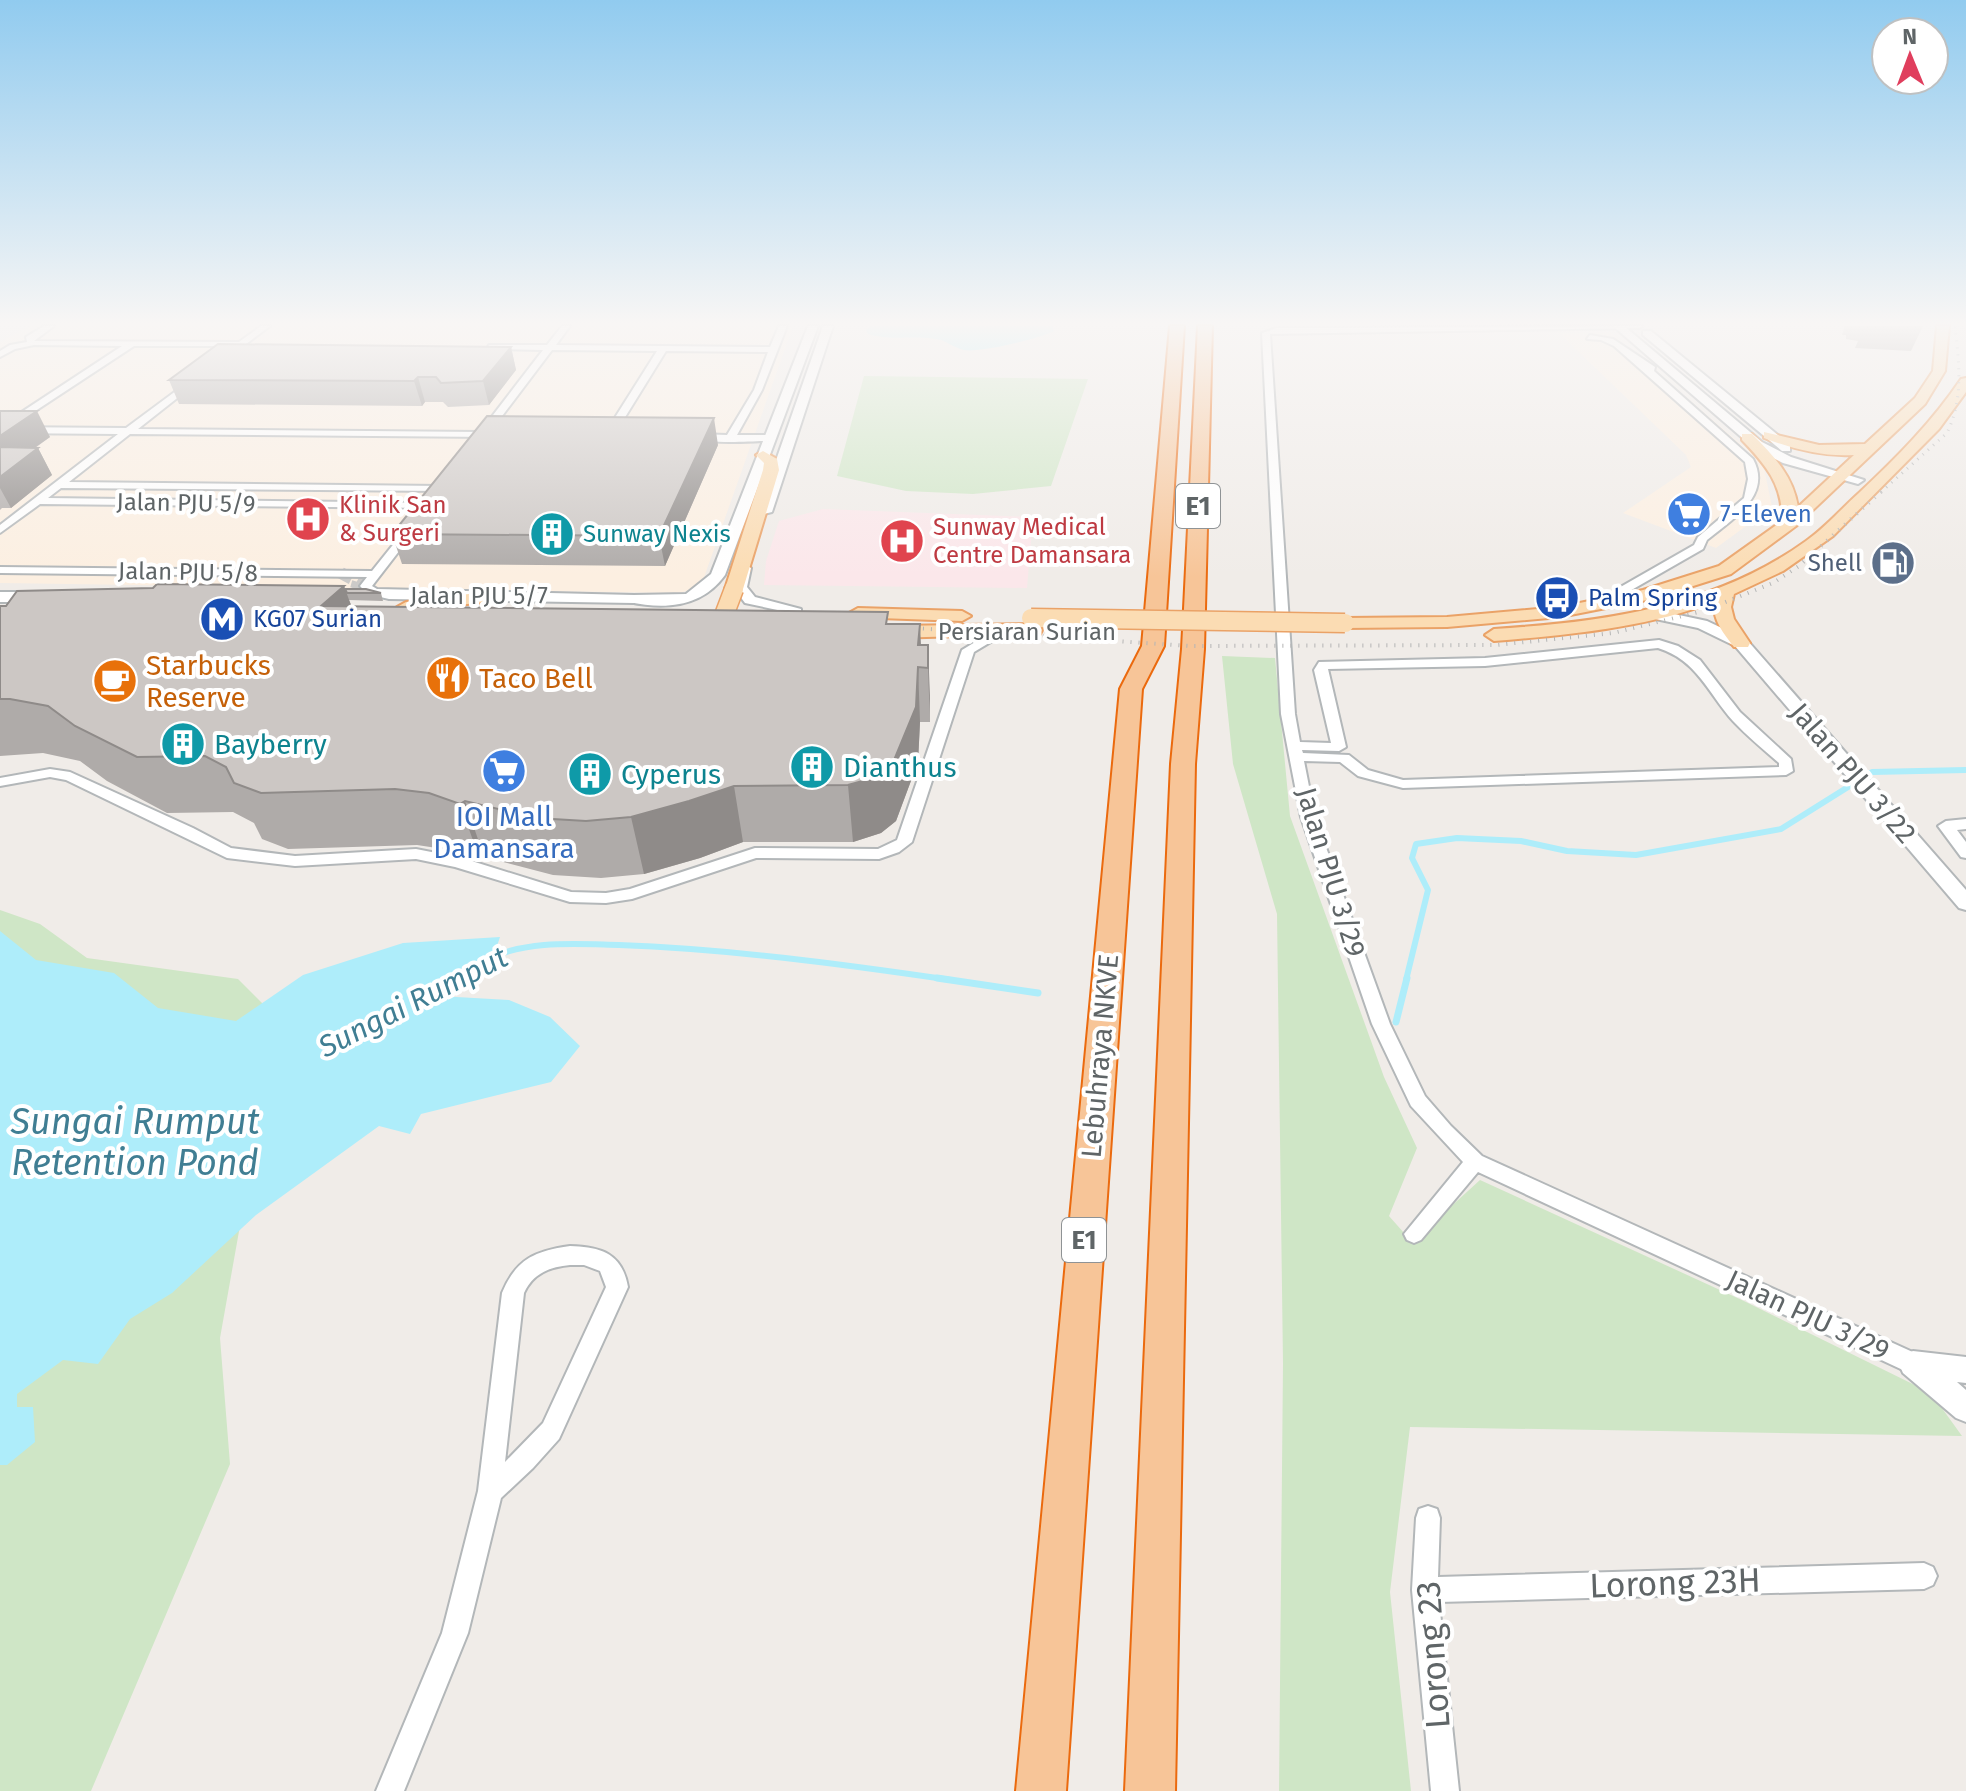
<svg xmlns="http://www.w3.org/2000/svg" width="1966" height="1791" font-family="'Fira Sans',sans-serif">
  <rect width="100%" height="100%" fill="#f0ece8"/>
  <path fill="#fcefe1" d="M30,326h763l-92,260 -21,7 -680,-10v-241z
    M1610,332l153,131 9,44 -56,41 -93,-35 68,-46 -5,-12 -127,-122z"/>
  <path fill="#fbe7ea" d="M823,509l210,8 -6,71 -263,-3 2,-24 13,-40z"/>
  <path fill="#cfe6c6" d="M864,376l224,3 -37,107 -78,8 -67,-3 -69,-15z
    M1222,656l53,2 15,158 94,261 33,71 -28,68 23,26 68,-62 264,121 187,92 31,43 -552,-9 -20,165 21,199h-132l4,-428 -6,-449 -44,-150z
    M0,910l40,14 47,34 151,21 39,39 -57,320 10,126 -139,327h-91z"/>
  <path fill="#aeedfa" d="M871,326h181l2,5c-12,7 -75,22 -90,19 -10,-2 -18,-10 -28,-11 -24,-4 -45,2 -68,-5l-2,-4z
    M0,931l36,29 78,13 44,35 78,13 67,-46 100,-32 97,-6 -6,18 -55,41 70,4 41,17 30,29 -29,36 -130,32 -11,20 -31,-8 -123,89 -84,78 -42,26 -32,45 -35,-4 -46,34v13h16l2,35 -28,23h-7z"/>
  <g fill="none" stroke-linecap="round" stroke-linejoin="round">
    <path stroke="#aeedfa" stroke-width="6" d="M487,959c42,-19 87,-15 132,-14 111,4 222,19 332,35
      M1406,980l22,-90 -16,-32 4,-14 41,-6 64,3 46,10 69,4 145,-26 91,-57 94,-2"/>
    <path stroke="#aeedfa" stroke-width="7" d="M937,978l101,15
      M1396,1022l11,-44"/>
    <path stroke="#cccac8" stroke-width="12" stroke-dasharray="12 6" stroke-linecap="butt" d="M341,573l17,9 -2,7"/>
    <g stroke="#b3b7b9" stroke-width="4">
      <path id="minor" d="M44,326h10l-20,15 205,1 22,-16h9l-41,31 -4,-3 9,-8h-100l-117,77h-6v-4l111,-73 -88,-1 -19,4 -15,8v-6l10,-6 17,-3 -1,-5z
        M562,326h8l-14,19 214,2 9,-21h8l-25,64 -25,45h33l5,3 -5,3c-19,0 -62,4 -77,-4l5,-3 29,1 27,-45 14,-38 -102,-1 -52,84 -5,3 -5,-3 53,-84 -105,-1 -62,82 3,1v4l-363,-3 -61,48 373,4 4,1v4l-385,-3 -13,10 382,5 5,3 -1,2 -394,-4 -40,29v-8l118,-91 -118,-1v-6l126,1 66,-49 3,1v4l-57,45 342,3 63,-82 -51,-1 -4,-2 1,-2h58z
        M1643,326l-4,2 -369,6 25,380 5,28 31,1 -17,-73 5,-8 166,-4 174,-18 19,6 22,14 40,52 51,47 2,12 -7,4 -383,13 -45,-12 -18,-14 -36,-1 11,56 75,207 35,72 26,30 31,30 446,203 3,8 -3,8 -8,3 -442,-206 -57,68 -7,3 -7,-3 -3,-6 59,-72 -52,-56 -39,-82 -71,-207 -20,-103 -19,-381 15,-5zM1658,648c39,12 50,45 75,73 14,15 30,28 46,42v4l-376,13 -35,-10 -19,-15 -46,-2 -1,-3 37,1 7,-4 -18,-78 157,-3z
        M1590,335l23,4 42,28 -1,4 99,88c20,37 -22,61 -46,81l-4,9 -103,59 -6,-4 2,-3 98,-56 4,-8 46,-39 4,-19 -3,-17 -131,-116 -13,-6 -14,-1z
        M408,530l5,3 -41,53 5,3 257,6 6,4 -6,4 -245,-4c-12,-3 -21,-3 -29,-13l7,-9 -367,-4v-6l372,4 32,-40z
        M990,633l4,1v6l-20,12 -62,190 -13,10 -20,7 -123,-1 -124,41 -26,4 -36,-1 -115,-35 -39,-8 -121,7 -68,-8 -161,-78 -16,-3 -50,9v-8l50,-9 20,3 123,56 38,20 64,8 121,-7 46,9 109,34 35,1 24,-4 125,-41 123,1 19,-9 65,-190z
        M1966,819v10l-9,1 9,12v16l-5,-1 -23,-31 8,-5z
        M570,1246c31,1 52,7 58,41l-69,152 -26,29 -32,30 -33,135 -64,158h-28l66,-158 36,-142 24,-198c14,-34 33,-42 68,-47zM570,1265h14l16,6 6,16 -63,136 -38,39 19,-169c9,-20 26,-26 46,-28z
        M1428,1506l9,3 3,9 -2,59 486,-14 9,4 4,9 -4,9 -9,4 -485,13 20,189h-28l-19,-201 4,-72 3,-9z"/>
    </g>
    <g stroke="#b3b7b9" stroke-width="4">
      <path id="tertiary" d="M808,326h10l-93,249c-23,32 -59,35 -96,27v-6l5,-1 52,-1 25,-20z
        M823,326h10l-61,186 -12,3 -2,-3z
        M1613,326h11l138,116 29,15 73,23 -6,4 -75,-21 -29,-15z
        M1643,331h8l139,114v6h-8l-139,-116z
        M744,564l7,4 -4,19 8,10 46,12v6l-56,-12 -12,-16 4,-19z
        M1651,609l56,12 40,19 219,250v20l-7,-2 -224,-262 -37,-18 -52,-11v-6z
        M1913,1351l53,6v26l-9,-1 9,8v32l-10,-4 -53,-45 -4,-9 4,-9z"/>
    </g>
    <g stroke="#b2b7b9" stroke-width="4">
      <path id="secondary" d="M0,592h40l8,5 -8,5h-40z"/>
    </g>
    <g stroke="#eaa267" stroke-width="4">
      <path id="primary" d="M1937,326h12l-4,45 -20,33 -129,122 -65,48 -79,25 -92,18 -113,10 -102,1 -9,-5 9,-5 102,-1 113,-10 83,-17 76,-24 63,-45c1,-36 -16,-56 -40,-81v-6h10c22,22 41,42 46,73l56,-52c-31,2 -61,-6 -90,-17v-6l55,13 46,-1 50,-46 18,-27z
        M1966,378v14l-27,37 -106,107 -50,35 -49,23 -3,13 3,12 16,24 -2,4h-14c-11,-14 -21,-26 -20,-45 -69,26 -146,33 -220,39l-9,-6 9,-6c109,-7 221,-22 312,-88 20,-14 36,-33 54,-49 37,-35 72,-70 101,-113z
        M763,451l14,8 2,11 -36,119 -9,5 -9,-5 38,-119 1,-7 -8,-8z
        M492,591l9,5 -3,4 -92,12 -9,-5 9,-5z
        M858,608l104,3 9,5 -9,5 -110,-4 -3,-4z
        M1033,624l7,2 2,4 -2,4 -150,4 -9,-6 9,-6z"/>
    </g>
    <g stroke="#eb6a0e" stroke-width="4">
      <path id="motorway" d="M1170,326h14l-20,320 -22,43 -76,1102h-50l104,-1102 22,-43z
        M1198,326h14l-8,323 -9,115 -20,1027h-50l46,-1027 11,-115z"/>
    </g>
    <use href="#minor" fill="#fff" fill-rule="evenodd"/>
    <use href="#tertiary" fill="#fff" fill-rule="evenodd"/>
    <use href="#secondary" fill="#fff" fill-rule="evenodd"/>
    <use href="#primary" fill="#fbdcb3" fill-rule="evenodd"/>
    <use href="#motorway" fill="#f7c598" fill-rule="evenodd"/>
    <path stroke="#b4b5b5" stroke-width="3" stroke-dasharray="1 6" stroke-linecap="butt" d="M1881,492l66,-59c17,-35 12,-70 8,-107"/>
    <path stroke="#b4b5b5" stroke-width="4" stroke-dasharray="1 7" stroke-linecap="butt" d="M899,627l292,19 305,-1 117,-12 90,-22 70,-28 26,-17 84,-76"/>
    <g stroke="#eaa267" stroke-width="21" stroke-linecap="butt">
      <path id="primary-bridge" d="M1031,618l314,5
        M715,639l19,-50"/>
    </g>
    <use href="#primary-bridge" stroke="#fbdcb3" stroke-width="18"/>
  </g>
  <path fill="#afaba9" d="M1845,326h78l-12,25 -56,-3 3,-7 -12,-2v-4h-4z
    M511,347l5,23 -27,35 -41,2 -5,-5h-18l-3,4 -243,-2 -10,-24z
    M0,411l50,26 -15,11h3l14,27 -41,33h-9l-2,2z
    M718,445l-53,121 -263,-2 -10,-30z
    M344,586l1,3 36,4 2,8 -34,-1 3,7 537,17 32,21h7l2,77h-10l-2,40 -22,59 -15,12 -28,9h-110l-43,16 -56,16 -43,4 -48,-3 -69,-18 -4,3 -30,-10 -33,-5 -129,4 -26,-10 -8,-16 -21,-11 -66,1 -60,-32 -27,-20 -37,-8 -43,3v-150z"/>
  <path fill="#8f8b89" d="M511,347l5,23 -27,35 -6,-24z
    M418,377l7,25 -3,4 -8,-25z
    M37,411l13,26 -50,35v-36z
    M714,418l4,27 -53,121 -6,-30z
    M38,448l14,27 -41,33 -11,-20v-11z
    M344,586l19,52 -42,-32z
    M920,624l2,44 -4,-23z
    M928,645l2,54v23l-2,-54z
    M918,667l2,55 -2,40 -22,59 -15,12 -28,9 -5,-57z
    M734,786l9,56 -43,16 -56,16 -13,-57z
    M465,801l19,56 -4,3 -20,-56z"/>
  <path fill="#ccc7c4" stroke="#8f8b89" stroke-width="2" d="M218,344l293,3 -28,34 -42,2 -5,-6h-18l-4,4 -245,-1z
    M0,411h37l-37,25z
    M487,416l227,2 -55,118 -267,-2z
    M0,447l38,1 -38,29z
    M157,584l187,2 -23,20 567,6 -2,12h34l-2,21h10v23l-10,-1 -2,40 -24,58 -15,12 -29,8 -114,1 -45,15 -58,16 -45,4 -50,-3 -71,-17 -5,3 -31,-11 -34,-4 -134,4 -27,-10 -8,-16 -21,-11 -68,1 -62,-31 -27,-20 -38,-7h-10v-93h6l11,-15 136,-3z
    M345,589h21l15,4h-34z"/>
  <linearGradient id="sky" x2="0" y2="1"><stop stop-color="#91cbef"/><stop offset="0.56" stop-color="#f8f6f5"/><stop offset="1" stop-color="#f8f6f5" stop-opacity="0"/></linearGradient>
  <rect width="1966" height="577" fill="url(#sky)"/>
  <defs>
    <g id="supermarket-disc" transform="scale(2.3)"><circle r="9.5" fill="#3f7fe0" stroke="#fff"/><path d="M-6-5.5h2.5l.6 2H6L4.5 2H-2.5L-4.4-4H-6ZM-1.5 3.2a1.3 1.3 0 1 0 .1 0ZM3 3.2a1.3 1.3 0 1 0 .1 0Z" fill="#fff"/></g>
    <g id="hospital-disc" transform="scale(2.3)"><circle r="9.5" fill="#e0444e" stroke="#fff"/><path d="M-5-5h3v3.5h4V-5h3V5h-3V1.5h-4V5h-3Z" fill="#fff"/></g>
    <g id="building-disc" transform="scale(2.3)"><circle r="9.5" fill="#0f9aa8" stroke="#fff"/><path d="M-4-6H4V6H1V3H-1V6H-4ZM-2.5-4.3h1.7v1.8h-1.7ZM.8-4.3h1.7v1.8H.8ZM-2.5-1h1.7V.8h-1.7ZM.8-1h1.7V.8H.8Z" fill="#fff"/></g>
    <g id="fuel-disc" transform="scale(2.3)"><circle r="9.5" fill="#5c6f8a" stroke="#fff"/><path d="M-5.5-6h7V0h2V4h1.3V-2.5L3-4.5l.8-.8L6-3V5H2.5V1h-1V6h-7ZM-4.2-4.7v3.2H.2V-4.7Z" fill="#fff"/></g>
    <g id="bus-disc" transform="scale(2.3)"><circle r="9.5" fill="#1a4fb4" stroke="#fff"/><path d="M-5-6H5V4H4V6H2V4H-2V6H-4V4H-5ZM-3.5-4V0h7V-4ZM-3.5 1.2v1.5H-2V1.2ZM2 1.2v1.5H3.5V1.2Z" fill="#fff"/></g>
    <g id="metro-disc" transform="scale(2.3)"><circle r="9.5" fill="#1a4fb4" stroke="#fff"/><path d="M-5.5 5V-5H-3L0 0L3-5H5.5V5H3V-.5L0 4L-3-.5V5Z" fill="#fff"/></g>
    <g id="restaurant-disc" transform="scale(2.3)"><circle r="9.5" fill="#e8710a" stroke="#fff"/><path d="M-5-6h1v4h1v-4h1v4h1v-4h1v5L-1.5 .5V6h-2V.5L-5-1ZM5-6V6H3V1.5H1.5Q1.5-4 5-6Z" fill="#fff"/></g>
    <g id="cafe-disc" transform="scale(2.3)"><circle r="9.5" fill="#e8710a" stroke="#fff"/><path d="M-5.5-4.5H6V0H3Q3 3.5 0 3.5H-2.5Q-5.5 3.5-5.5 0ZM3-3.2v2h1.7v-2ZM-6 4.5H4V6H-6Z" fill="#fff"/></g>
  </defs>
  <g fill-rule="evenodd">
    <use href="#supermarket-disc" x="1689" y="514"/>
    <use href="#hospital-disc" x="308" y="519"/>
    <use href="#building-disc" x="552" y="534"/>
    <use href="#hospital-disc" x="902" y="541"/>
    <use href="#fuel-disc" x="1893" y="563"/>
    <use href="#bus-disc" x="1557" y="598"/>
    <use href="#metro-disc" x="222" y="619"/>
    <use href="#restaurant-disc" x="448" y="678"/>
    <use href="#cafe-disc" x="115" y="681"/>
    <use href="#building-disc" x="183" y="744"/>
    <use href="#building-disc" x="812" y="767"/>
    <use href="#supermarket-disc" x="504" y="771"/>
    <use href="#building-disc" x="590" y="774"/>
  </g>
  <g text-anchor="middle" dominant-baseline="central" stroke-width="8" stroke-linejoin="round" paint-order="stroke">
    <g font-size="24" fill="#5f6567" stroke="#fff">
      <text transform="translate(186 503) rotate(1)">Jalan PJU 5/9</text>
      <text transform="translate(188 572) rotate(1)">Jalan PJU 5/8</text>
      <text x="479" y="596">Jalan PJU 5/7</text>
      <text x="1027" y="632">Persiaran Surian</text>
    </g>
    <g font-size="24" fill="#be3a42" stroke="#fff" text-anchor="start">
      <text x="339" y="505">Klinik San<tspan x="339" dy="28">&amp; Surgeri</tspan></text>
      <text x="933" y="527">Sunway Medical<tspan x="933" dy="28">Centre Damansara</tspan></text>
    </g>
    <g font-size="24" fill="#366cbe" stroke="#fff" text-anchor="start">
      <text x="1720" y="514">7-Eleven</text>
    </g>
    <g font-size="24" fill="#0d838f" stroke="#fff" text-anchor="start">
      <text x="583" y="534">Sunway Nexis</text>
    </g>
    <g font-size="24" fill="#4e5e75" stroke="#fff" text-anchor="end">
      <text x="1862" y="563">Shell</text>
    </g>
    <g font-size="24" fill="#164399" stroke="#fff" text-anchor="start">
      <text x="1588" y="598">Palm Spring</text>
      <text x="253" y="619">KG07 Surian</text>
    </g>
    <g fill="#fff" stroke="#8f9395" stroke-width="2">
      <rect x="1176" y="484" width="44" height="44" rx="6"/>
      <rect x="1062" y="1218" width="44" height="44" rx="6"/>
    </g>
    <g font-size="26" font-weight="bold" fill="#5f6567">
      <text x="1198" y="506">E1</text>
      <text x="1084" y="1240">E1</text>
    </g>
    <g font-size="28" fill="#c56008" stroke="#fff" text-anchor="start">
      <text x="146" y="665">Starbucks<tspan x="146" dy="32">Reserve</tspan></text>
      <text x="479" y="678">Taco Bell</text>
    </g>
    <g font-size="28" fill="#0d838f" stroke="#fff" text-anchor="start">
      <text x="214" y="744">Bayberry</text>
      <text x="843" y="767">Dianthus</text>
      <text x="621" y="774">Cyperus</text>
    </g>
    <g font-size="28" fill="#5f6567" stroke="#fff">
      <text transform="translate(1853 773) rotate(49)">Jalan PJU 3/22</text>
      <text transform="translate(1331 872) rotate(73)">Jalan PJU 3/29</text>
      <text transform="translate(1100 1056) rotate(-85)">Lebuhraya NKVE</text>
      <text transform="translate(1808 1315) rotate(25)">Jalan PJU 3/29</text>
    </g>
    <g font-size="28" fill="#366cbe" stroke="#fff">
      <text x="504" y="816">IOI Mall<tspan x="504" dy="32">Damansara</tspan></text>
    </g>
    <g font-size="30" font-style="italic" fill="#407e93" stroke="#fff">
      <text transform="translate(413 1002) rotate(-27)">Sungai Rumput</text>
    </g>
    <g font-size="34" fill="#5f6567" stroke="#fff">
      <text transform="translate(1675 1583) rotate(-2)">Lorong 23H</text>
      <text transform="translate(1433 1655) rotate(-94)">Lorong 23</text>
    </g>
    <g font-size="36" font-style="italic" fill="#407e93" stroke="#fff">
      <text x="135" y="1122">Sungai Rumput<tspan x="135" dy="41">Retention Pond</tspan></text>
    </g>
  </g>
  <g transform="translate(1910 56) rotate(359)"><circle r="38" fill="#ffffff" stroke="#bfc1c2" stroke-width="2"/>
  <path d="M0-6L14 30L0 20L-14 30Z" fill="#e03e5d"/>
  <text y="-12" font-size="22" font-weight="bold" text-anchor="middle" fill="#5f6567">N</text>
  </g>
</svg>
